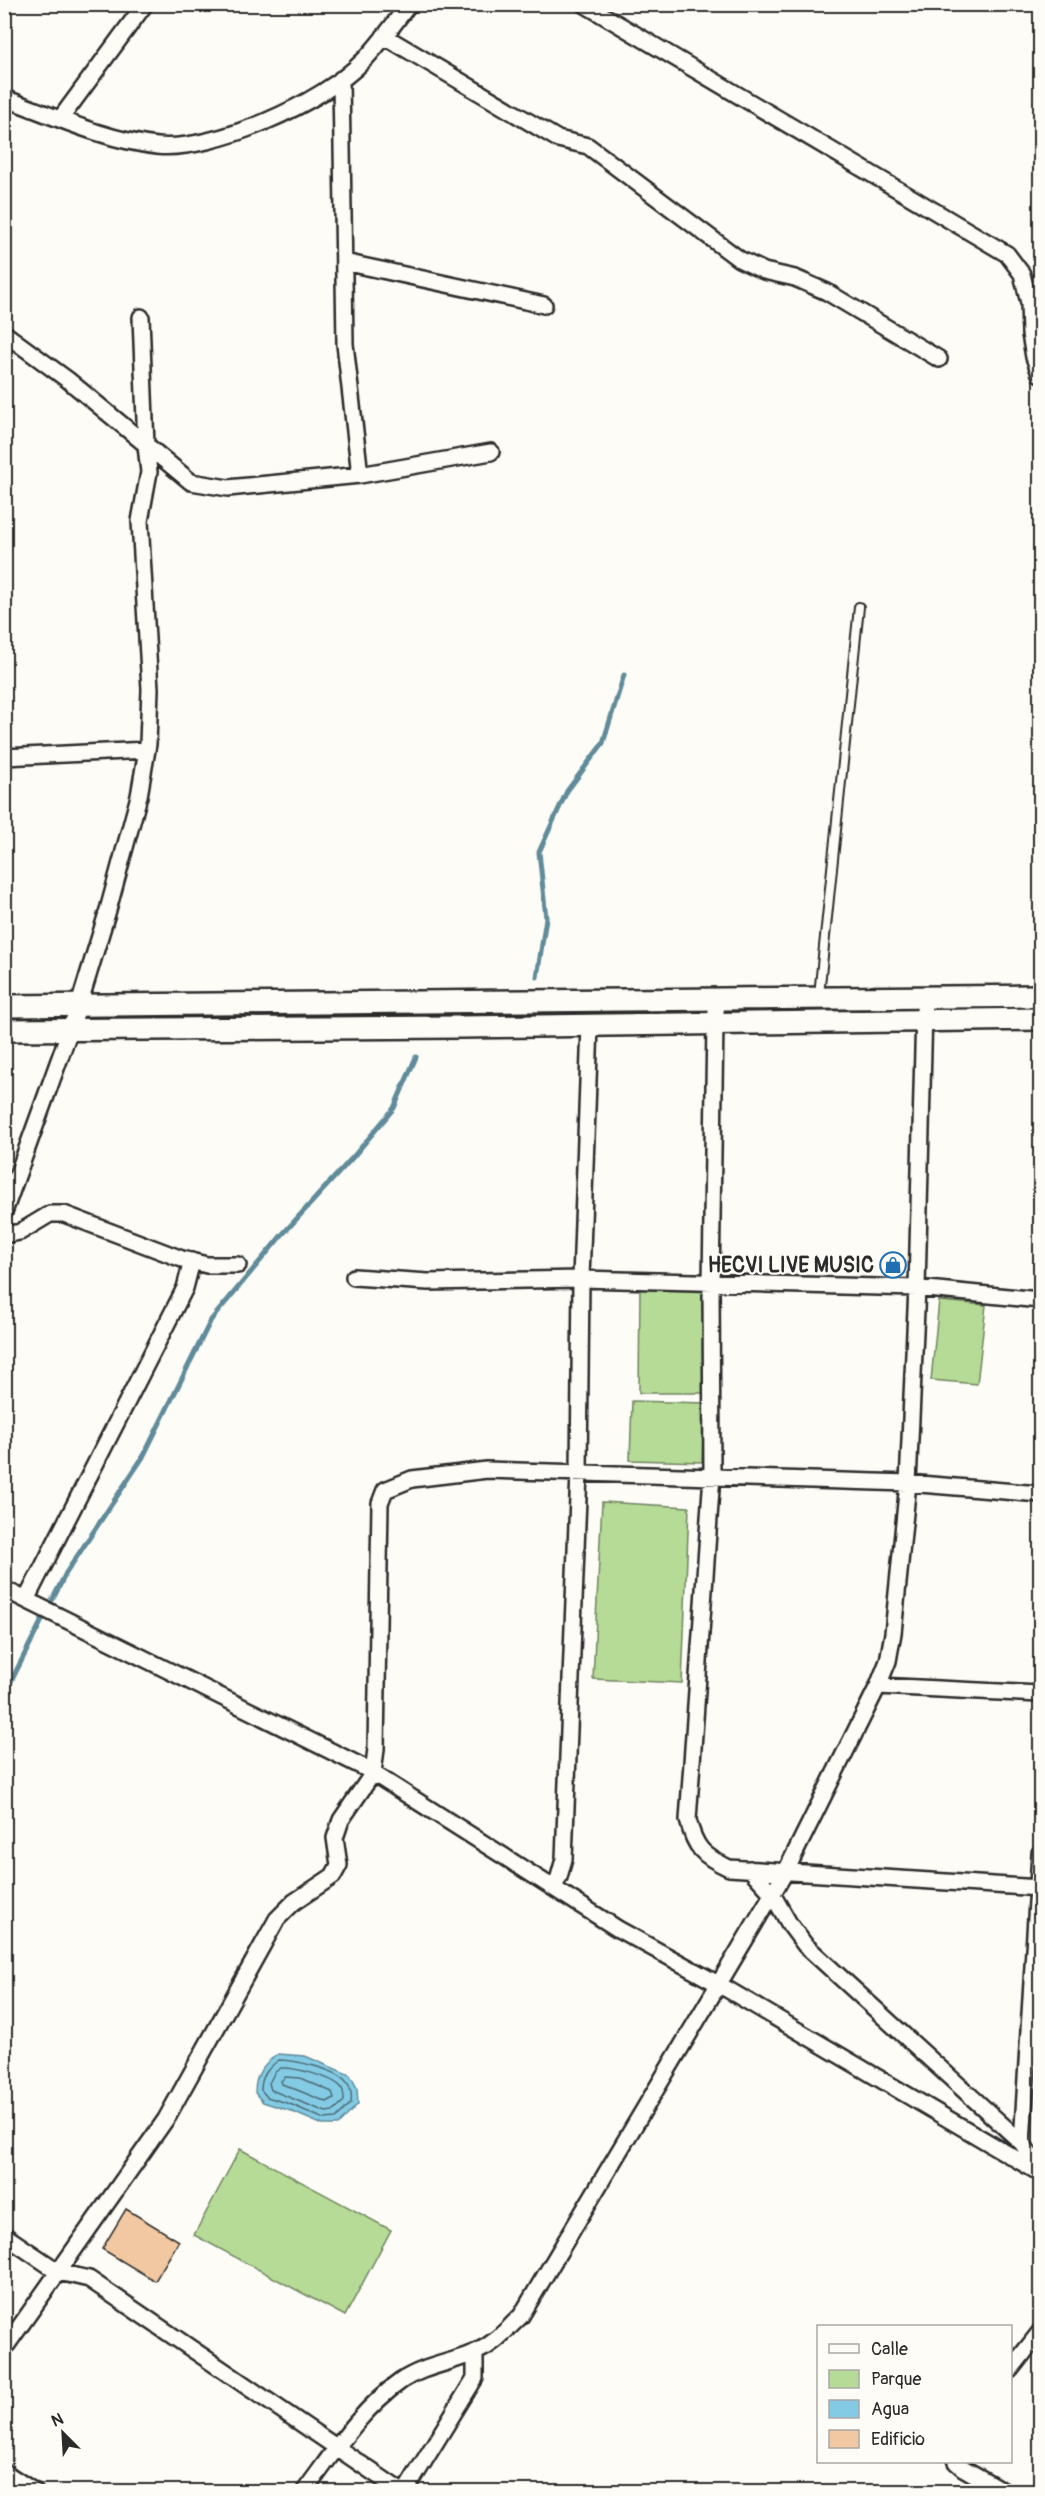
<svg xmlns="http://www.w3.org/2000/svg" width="1045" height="2496" font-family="Pangolin,sans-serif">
  <rect width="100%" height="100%" fill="#fdfcf7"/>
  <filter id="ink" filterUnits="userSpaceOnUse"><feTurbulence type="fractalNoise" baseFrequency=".0167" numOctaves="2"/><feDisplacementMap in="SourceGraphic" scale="12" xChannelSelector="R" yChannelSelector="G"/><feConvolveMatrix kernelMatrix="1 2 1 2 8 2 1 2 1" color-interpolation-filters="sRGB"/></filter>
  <g filter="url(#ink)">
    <path fill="#b5db96" stroke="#708360" stroke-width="1.5" d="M640,1288h65l-1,105h-65z
      M939,1301l47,4 -9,79 -46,-4z
      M632,1401l72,2 -2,59 -72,-2z
      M602,1502l87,5 -7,176 -89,-4z
      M240,2149l151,81 -46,86 -151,-81z"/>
    <path fill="#83cbe4" stroke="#608b9a" stroke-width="1.5" d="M278,2054l27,2 45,19 7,13 1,16 -20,21h-15l-35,-15 -25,-8 -8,-9c0,-19 8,-29 23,-39z"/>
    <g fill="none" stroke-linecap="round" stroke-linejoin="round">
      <path stroke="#4e6b75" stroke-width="1.5" d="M279,2060c15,0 57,9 67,21 5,6 6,15 5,22l-15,15 -12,1 -34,-15 -23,-7 -6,-7c0,-14 7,-22 18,-30z
        M281,2068c13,-1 51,9 60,19 3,4 3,9 3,14l-11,10 -7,1 -55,-22 -2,-7 6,-11z
        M285,2077l15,1 32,14 2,6 -7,4 -45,-18 -1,-3z"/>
      <path stroke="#608b9a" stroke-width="5" d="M537,977l9,-59 -7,-66 28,-61 36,-48 21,-68
        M4,1695l62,-122 77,-116 68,-137 70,-84 72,-79 41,-49 22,-51"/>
    </g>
    <path fill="#f1c8a1" stroke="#2b2b2b" stroke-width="1.5" d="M126,2209l53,32 -24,40 -53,-32z"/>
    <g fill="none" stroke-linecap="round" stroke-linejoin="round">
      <g stroke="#2b2b2b" stroke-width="12">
        <path id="lane" d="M819,995l40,-388"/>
      </g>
      <g stroke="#2b2b2b" stroke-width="20">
        <path id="street" d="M584,4l423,250 15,20 7,29 1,31 4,23 6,17
          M384,36l174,103 30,7 151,113 25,12 31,7 32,14 112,67
          M341,79l4,265 15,131
          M4,98c50,18 100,42 153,48 56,6 167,-44 206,-85 17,-17 31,-38 46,-57
          M61,118l84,-114
          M344,262l200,43
          M4,333l64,47 123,102 37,6 132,-13 131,-23
          M4,757l143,-7
          M717,1000l-2,23 -4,260 1,192 -24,345c7,28 15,36 41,48l311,20
          M4,1212l75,-207 29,-95 31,-114 9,-52 2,-55 -10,-168 9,-49 -3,-26 -5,-129
          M4,1235l16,-3 30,-18h14l118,45 25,6h31
          M354,1277l74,5 153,-3 336,9 123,12
          M4,1589l361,179 253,161 102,56 320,188
          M26,1600l159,-312 7,-27
          M878,1686l162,8
          M750,1869l21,23 19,33 15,20 217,198 17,25
          M554,1887l5,-10 5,-18 15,-387 2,-193 9,-254
          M1022,2143l18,-290
          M4,2235l55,37 30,7 313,213
          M4,2349l162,-230 111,-200 17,-17 39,-26 6,-11 -4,-27 6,-18 32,-47 3,-24 4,-246 5,-13 27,-11 75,-9 421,13 132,11
          M1010,2370l30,-38
          M956,2462l7,6 42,24
          M4,2472l31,20
          M304,2492c30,-40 56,-82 97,-111 24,-16 52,-18 77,-30 18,-8 29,-22 43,-35l265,-445 92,-185 10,-25 5,-28 15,-150 9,-195 7,-278
          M405,2492l70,-114v-25"/>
      </g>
      <g stroke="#2b2b2b" stroke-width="26">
        <path id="secondary" d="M4,1006l1036,-10
          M4,1030l457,-3 579,-8"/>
      </g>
      <use href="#lane" stroke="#fdfcf7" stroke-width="8"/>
      <use href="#street" stroke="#fdfcf7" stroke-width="15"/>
      <use href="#secondary" stroke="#fdfcf7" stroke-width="21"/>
    </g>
  </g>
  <defs>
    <g id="shop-ring" transform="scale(1.35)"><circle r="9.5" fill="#fdfcf7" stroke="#1f6fb2" stroke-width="1.5"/><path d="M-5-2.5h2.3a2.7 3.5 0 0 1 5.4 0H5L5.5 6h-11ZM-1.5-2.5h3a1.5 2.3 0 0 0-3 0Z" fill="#1f6fb2"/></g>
  </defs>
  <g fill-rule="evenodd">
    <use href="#shop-ring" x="893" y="1265"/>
  </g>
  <g text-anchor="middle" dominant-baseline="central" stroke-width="4.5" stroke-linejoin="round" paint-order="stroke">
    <g font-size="21" font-weight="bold" fill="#2b2b2b" stroke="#fdfcf7" text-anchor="end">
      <text x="874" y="1265">HECVI LIVE MUSIC</text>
    </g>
  </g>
  <rect width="1045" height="2496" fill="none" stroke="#fdfcf7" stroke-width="24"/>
  <rect x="12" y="12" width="1021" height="2472" fill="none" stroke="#2b2b2b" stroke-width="2" filter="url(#ink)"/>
  <rect x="817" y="2325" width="195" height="138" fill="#fdfcf7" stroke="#a9a8a5" stroke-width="1.5"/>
  <rect x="829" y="2344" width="30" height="9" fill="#fdfcf7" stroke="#a9a8a5" stroke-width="1.5"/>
  <text x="871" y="2355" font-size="18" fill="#2b2b2b">Calle</text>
  <rect x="829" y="2370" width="30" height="18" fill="#b5db96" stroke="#a9a8a5" stroke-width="1.5"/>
  <text x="871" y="2385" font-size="18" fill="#2b2b2b">Parque</text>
  <rect x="829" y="2400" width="30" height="18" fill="#83cbe4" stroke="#a9a8a5" stroke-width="1.5"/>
  <text x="871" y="2415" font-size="18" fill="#2b2b2b">Agua</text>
  <rect x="829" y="2430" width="30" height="18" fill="#f1c8a1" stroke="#a9a8a5" stroke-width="1.5"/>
  <text x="871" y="2445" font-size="18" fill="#2b2b2b">Edificio</text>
  <g transform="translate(63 2433) rotate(336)" stroke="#fdfcf7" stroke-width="4.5" paint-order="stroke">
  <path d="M0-4.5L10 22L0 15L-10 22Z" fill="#2b2b2b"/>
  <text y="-9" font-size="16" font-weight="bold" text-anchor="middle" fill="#2b2b2b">N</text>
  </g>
</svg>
